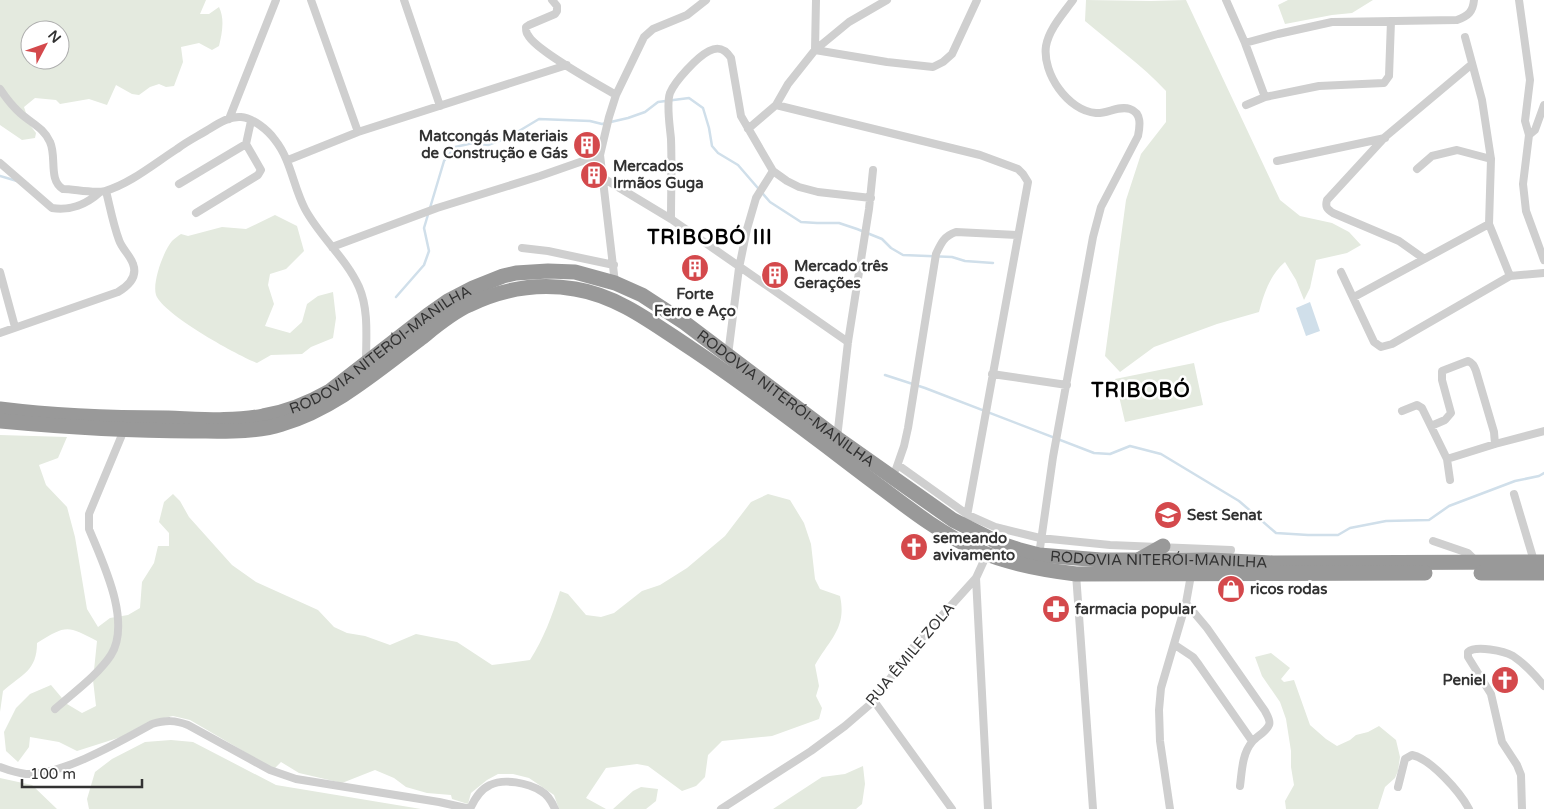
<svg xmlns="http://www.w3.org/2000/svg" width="1544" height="809" font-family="'Varela Round',sans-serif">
  <rect width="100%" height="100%" fill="#fff"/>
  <path fill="#e4eadf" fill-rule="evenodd" d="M0,0h206l-6,14h9l10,-7c6,12 3,27 0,39l-7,4 -13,-7 -18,4 2,15 -9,24 -8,1 -7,-3 -9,3 -11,8 -7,-1 -16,-9 -9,20 -18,-6 -29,5 -4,-4 -21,-2 -11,9 6,18 6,8 -1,5 -13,2 -22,-15zM30,30h30v30h-30z
    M1086,0l65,1 35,-1 94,200 20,16 32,7 17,9 12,13 -14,8 -31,7 -6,28 -6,12 -8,-20 -11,-18c-15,13 -21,31 -26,50l-42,12 -63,23 -34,25 -15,-16 21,-156 15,-46 25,-32v-31c-24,-26 -54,-47 -81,-70z
    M1288,0h85l-21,13 -20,2 -47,9 -7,-19z
    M275,215l22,11 7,25 -18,18 -16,5 -2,11 6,19 -9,22 25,7 12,-11 5,-18 11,-8 15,-4 3,26 -3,20 -22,9 -9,7 -31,1 -14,8c-22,-9 -93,-48 -101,-68 -4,-13 8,-45 16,-54 3,-3 6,-5 9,-7l7,2 34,-9 24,2z
    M1194,363l9,42 -78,17 -10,-43z
    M0,435l67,2 -9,21 -19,7 7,20 21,22 8,30 12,72 11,18 12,-9 18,-3 12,-7 2,-26 12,-19 4,-17h11v-13l-10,-11 5,-20 9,-8 7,7 9,16 43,48 24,17 62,28 16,17 13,6 18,3 25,9 26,-11 41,8 35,23 38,-5c14,-22 22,-44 30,-69l8,3 18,21 15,2 13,-4 28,-22 18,-6 27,-17 38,-32 26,-34 17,-8 22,6 14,23 7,21 4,35 5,10 20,7c7,32 -10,43 -25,69l4,21 -3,10 6,12 -3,11 -47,17 -50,5 -14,14 -3,22 -9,9 -14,5 -34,-25 -11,-2 -31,4 -20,30 20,11h-47l-5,-14 -25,-17 -16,-4h-15l-11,6 -16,13 -3,11 -16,-5 -1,-4 -24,-2 -21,-6 -12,-9 -19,-8 -33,13 -43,-10 -18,-11 -7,7 -84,-49 -17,-4 -23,5 -29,16 -44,14 -18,-9 -29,-5 -1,10 -11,15 -12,-11 -2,-19 12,-24 14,-14 21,-9 16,19 15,9 14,-7 -3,-26 4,-39c-30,-16 -31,-16 -60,2 0,28 -15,31 -34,48l-3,21z
    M1271,653l19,15 -9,11 3,3 10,-2 16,45 16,14 11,7 13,-6 6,-5 12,-3 11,-6 17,14 4,17 -2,14 -3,7 -10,9 -7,22h-92l-1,-8 9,-16 -3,-18v-16l-5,-32 -6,-17 -18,-26 -7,-19z
    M171,740l22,2 83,43 145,24h-332l-2,-10 8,-27 17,-13 33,-17z
    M863,766l2,18 -3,20 -6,5h-83l49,-32 23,-3z
    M0,778l32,7 25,24h-57z
    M641,787l17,2 -2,12 -10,8h-33l20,-18z"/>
  <path fill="#d0dfea" d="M1310,302l10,29 -14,5 -10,-28z"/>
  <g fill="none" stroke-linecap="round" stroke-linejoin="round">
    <path stroke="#d0dfea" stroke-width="2.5" d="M0,176l17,5
      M396,297l28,-32 5,-14 -5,-23 20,-67 11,-14 18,-4 15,2 21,-8 30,-18 51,2 12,3 26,-6 17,-6 13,-10 31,-4 14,10 6,20 3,18 6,7 20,12 32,37 31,20 16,1h22l18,6 25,10 9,9 12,7 49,2 13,4 28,2
      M885,375l40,13 169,65 16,1 20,-8 31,8 78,47 37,32 32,2h30l12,-7 36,-7 43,-1 20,-14 66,-25 24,-5 5,-3"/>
    <path stroke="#cfcfcf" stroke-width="8" d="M311,0l47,132
      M404,0l36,106
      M552,0l5,6v5l-2,3 -26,11 -3,2c0,3 0,6 2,8 7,15 71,50 88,60
      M816,0l-1,50 72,12 46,5 10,-5 9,-8 25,-54
      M1226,0l19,43 20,54
      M1519,0l11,80 -5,41 4,14 -6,49 3,27 18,49
      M1465,37l17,63 9,59 -2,65 21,52
      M1245,43l33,-9 54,-12 125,-2c11,-4 16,-8 17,-20
      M0,89c6,9 12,17 20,24 11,10 24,15 30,29 7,15 -2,38 13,47 11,0 31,5 42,2 25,-7 50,-28 72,-42 9,-7 19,-12 29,-18 10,-6 22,-15 35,-14 12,1 27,13 34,23 16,20 18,46 30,69 15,28 41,49 54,78 10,23 7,51 7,75
      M776,105l204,50 38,14 5,5 5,8 -63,345
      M1246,105l19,-8 54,-11 65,-3 5,-7 2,-55
      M229,119l47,-119
      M748,129l28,-24 12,-21 27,-34 34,-28 38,-22
      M1529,135l6,-5 9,-25
      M246,144l5,-23
      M288,160l70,-28 209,-67
      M1277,161l108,-23
      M0,163l52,45c18,3 35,-4 48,-16
      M1417,169l15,-13 25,-6 34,9
      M603,178l68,41 177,123
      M179,184l67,-40 15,26 -3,5 -62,38
      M671,219c0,-26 1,-53 0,-80 -1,-12 -5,-35 -1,-46 5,-12 27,-36 39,-42 10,-5 16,-2 22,7l10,58 32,55 14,10 12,6 19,5 53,6
      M332,247l105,-39 103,-32 60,-21
      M522,248l26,3 66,14
      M1423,258l-24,-17 -66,-28c-6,-4 -8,-6 -6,-13l58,-63 87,-73
      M0,272l15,55
      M1341,272l33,70 7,5 11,-3 118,-68 34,-3
      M615,283l-15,-128 9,-38 7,-22 28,-58 9,-8 34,-14 19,-15
      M1354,297l135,-73
      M0,333l118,-41c10,-6 20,-15 15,-28 -3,-9 -11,-15 -14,-24 -6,-16 -9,-33 -13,-49
      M728,355l11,-87 8,-39 9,-31 17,-27
      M992,374l75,11
      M1402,411l15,-6 5,3 25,51 3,21
      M1431,426l14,-6 6,-7 -9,-33v-9l26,-10c5,2 6,5 8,10l18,61 1,12
      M837,438l11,-96 21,-133 4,-39
      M1447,459l48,-15 49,-13
      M898,465l70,50 27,12 45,11 70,7 121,5
      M896,469l8,-23 4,-18 28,-174c5,-11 8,-18 20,-22l61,3
      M1514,494l20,67
      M1433,541l35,12 8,8
      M1039,555l14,-98 40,-220 8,-30 37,-71c2,-10 4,-23 -8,-27 -11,-4 -23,5 -34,4 -28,-2 -54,-40 -50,-67 3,-17 17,-32 27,-46
      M1076,574l17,235
      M976,578l12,231
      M1186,603l21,25 58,83c2,4 6,10 4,14 -3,7 -12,11 -17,17 -10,12 -10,29 -12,44
      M1175,645l18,12 6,8 53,76
      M874,701l78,108
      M55,709c19,-17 42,-33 56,-54 21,-34 -9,-94 -22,-126v-15l35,-84
      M0,767c8,3 18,6 26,7 35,2 95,-33 126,-50 14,-4 23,-4 36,1l82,45 26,9 143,23 31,7
      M1398,787l7,-28 7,-4c19,4 48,37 57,54
      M470,809c4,-9 11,-20 20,-24 14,-7 38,-2 51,6 7,4 11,11 14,18
      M721,809l90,-58 34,-25 29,-25 35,-49 67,-74 11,-24
      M1170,809l-10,-68 -1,-31 2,-22 25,-85 5,-28
      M1522,809l-1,-34 -4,-10 -15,-23 -11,-48 -23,-37v-5c8,-7 36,-1 45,4 12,8 22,19 31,30"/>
    <g stroke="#999" stroke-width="15">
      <path id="s1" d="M0,409c56,7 112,9 168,9 31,1 64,4 95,-2 24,-4 46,-13 67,-25l98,-76 20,-14 25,-13 30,-12 13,-3 32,-2 27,1 40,11 27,12 43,28 152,115 116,82 46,23 21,7 19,5 62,5h109l63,3 271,-1"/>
      <path d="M0,421c64,6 128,10 192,10 30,0 62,2 90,-7 52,-15 95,-53 138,-85 15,-12 31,-26 49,-34 33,-16 70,-22 106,-16 44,7 80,36 117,60 60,40 117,84 175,128 35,26 70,55 110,73 31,14 66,20 99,24l349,-1"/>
      <path d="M1140,559l23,-13"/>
      <path d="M1481,573h63"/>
    </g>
  </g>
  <defs>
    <g id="building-disc" transform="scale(1.4375)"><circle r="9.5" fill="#d4494c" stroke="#fff"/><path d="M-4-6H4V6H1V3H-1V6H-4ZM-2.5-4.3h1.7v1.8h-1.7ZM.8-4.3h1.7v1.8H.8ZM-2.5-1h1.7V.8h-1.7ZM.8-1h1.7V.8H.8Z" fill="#fff"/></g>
    <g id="school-disc" transform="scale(1.4375)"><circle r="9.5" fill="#d4494c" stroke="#fff"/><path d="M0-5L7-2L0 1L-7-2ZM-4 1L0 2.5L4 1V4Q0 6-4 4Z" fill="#fff"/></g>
    <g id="church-disc" transform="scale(1.4375)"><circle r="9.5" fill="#d4494c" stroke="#fff"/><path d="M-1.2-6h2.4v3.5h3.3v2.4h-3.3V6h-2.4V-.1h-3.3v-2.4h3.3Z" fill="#fff"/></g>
    <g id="shop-disc" transform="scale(1.4375)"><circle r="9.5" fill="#d4494c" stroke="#fff"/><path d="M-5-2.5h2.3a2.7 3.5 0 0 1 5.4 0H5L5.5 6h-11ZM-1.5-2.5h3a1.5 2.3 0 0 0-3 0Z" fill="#fff"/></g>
    <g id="pharmacy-disc" transform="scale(1.4375)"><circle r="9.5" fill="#d4494c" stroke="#fff"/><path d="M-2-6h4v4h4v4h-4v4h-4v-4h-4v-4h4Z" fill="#fff"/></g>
  </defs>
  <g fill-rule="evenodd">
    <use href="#building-disc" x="587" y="145"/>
    <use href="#building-disc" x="594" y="175"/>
    <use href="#building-disc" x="695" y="268"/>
    <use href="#building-disc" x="775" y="275"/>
    <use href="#school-disc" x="1168" y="515"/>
    <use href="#church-disc" x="914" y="547"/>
    <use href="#shop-disc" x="1231" y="589"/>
    <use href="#pharmacy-disc" x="1056" y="609"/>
    <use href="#church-disc" x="1505" y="680"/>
  </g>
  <g text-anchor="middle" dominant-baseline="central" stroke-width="5" stroke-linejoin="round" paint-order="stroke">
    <g font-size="15" font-weight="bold" fill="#323232" stroke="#fff" text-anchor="start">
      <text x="568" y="136" text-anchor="end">Matcongás Materiais<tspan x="568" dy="17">de Construção e Gás</tspan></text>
      <text x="613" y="166">Mercados<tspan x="613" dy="17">Irmãos Guga</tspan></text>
      <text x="794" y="266">Mercado três<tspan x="794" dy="17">Gerações</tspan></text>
      <text x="695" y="294" text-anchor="middle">Forte<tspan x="695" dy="17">Ferro e Aço</tspan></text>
      <text x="1187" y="515">Sest Senat</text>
      <text x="933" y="538">semeando<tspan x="933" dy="17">avivamento</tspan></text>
      <text x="1250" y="589">ricos rodas</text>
      <text x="1075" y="609">farmacia popular</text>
      <text x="1486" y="680" text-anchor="end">Peniel</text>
    </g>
    <g font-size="15" fill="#323232" stroke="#fff">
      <text stroke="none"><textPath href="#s1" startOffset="400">RODOVIA NITERÓI-MANILHA</textPath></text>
      <text stroke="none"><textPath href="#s1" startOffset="865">RODOVIA NITERÓI-MANILHA</textPath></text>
      <text stroke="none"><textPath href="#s1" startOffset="1285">RODOVIA NITERÓI-MANILHA</textPath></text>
      <text transform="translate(910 654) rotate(-50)">RUA ÊMILE ZOLA</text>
    </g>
    <g font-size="20" font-weight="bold" letter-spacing="1" fill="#000" stroke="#fff">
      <text x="710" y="238">TRIBOBÓ III</text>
      <text x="1141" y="391">TRIBOBÓ</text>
    </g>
  </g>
  <g transform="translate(45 45) rotate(49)"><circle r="24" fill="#ffffff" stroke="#adadad"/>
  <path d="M0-4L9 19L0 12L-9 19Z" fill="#d4494c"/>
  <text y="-8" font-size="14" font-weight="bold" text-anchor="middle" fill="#323232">N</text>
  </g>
  <path d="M22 779v8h120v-8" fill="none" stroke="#323232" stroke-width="2.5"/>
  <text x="30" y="779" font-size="15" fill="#323232" stroke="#ffffff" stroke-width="4" paint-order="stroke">100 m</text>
</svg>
